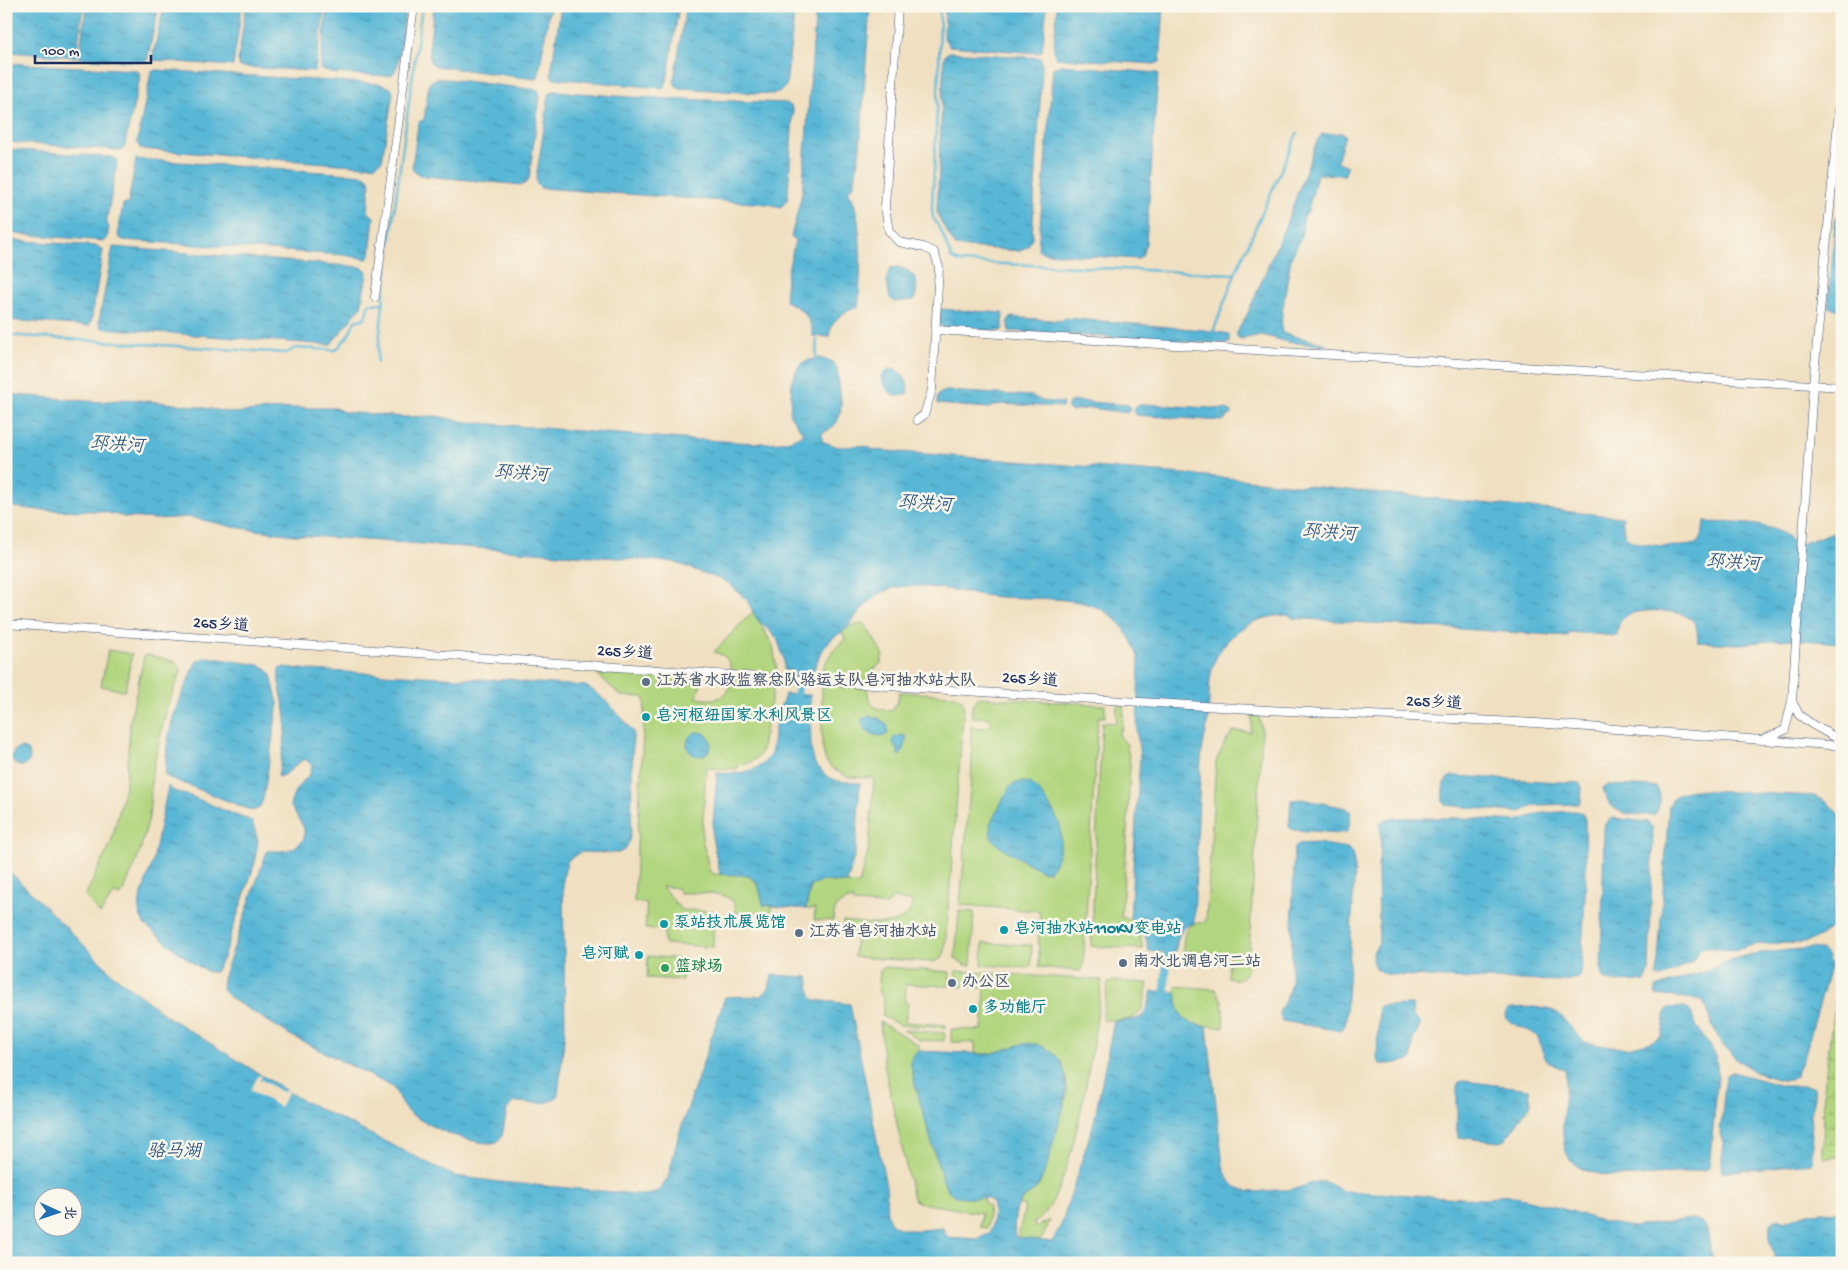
<svg xmlns="http://www.w3.org/2000/svg" width="1848" height="1269" font-family="'Gochi Hand','LXGW WenKai TC',sans-serif">
  <defs>
    <pattern id="wetland-marsh" width="20" height="14" patternUnits="userSpaceOnUse" patternTransform="scale(1.25)"><rect width="20" height="14" fill="#b2d67f"/><path d="M1 5h8M5 5V1M11 12h8M15 12V8" fill="none" stroke="#98b870"/></pattern>
    <pattern id="water-ripples" width="26" height="14" patternUnits="userSpaceOnUse" patternTransform="scale(1.25)"><rect width="26" height="14" fill="#58b7d6"/><path d="M2 4q2-2 4 0t4 0M15 11q2-2 4 0t4 0" fill="none" stroke="#4895b1"/></pattern>
  </defs>
  <rect width="100%" height="100%" fill="#fbf7ec"/>
  <filter id="ink" filterUnits="userSpaceOnUse"><feTurbulence type="fractalNoise" baseFrequency=".02" numOctaves="2"/><feDisplacementMap in="SourceGraphic" scale="10" xChannelSelector="R" yChannelSelector="G"/><feConvolveMatrix kernelMatrix="1 2 1 2 8 2 1 2 1" color-interpolation-filters="sRGB"/></filter>
  <filter id="wash" filterUnits="userSpaceOnUse"><feTurbulence type="fractalNoise" baseFrequency=".0096" numOctaves="4" result="noise"/><feDisplacementMap in="SourceGraphic" scale="20" xChannelSelector="R" yChannelSelector="G"/><feGaussianBlur stdDeviation="1.12" result="paint"/><feColorMatrix in="noise" values="0 0 0 0 0 0 0 0 0 0 0 0 0 0 0 0 0 1.4 0 .05"/><feComposite in="paint" operator="in"/></filter>
  <g filter="url(#wash)">
    <rect width="100%" height="100%" fill="#f0e0c1"/>
    <path fill="#b2d67f" stroke="#66826e" d="M753,611l20,35 4,24 -16,83 -4,5 -8,5 -12,2v4l-31,-1 -4,71 8,33 4,2c32,2 43,-6 49,31l9,1v8l-37,-2c5,-23 -41,-19 -55,-19l-3,-5 -15,-2 19,24 33,1 -1,36 -49,-3v-14l-19,-1 2,-26 -13,-1 11,-203 -3,-2 -21,-1 -28,-26 109,9 -5,19c23,4 34,-1 34,-26 0,-5 -2,-11 -6,-15 -2,-2 -8,-4 -11,-5z
      M864,623l19,31 -2,9 -12,11c-2,23 -4,35 23,37l6,-10 1,-9 54,3 9,5 2,5 -19,245c-2,9 -5,10 -13,12l-78,-5 2,-25 -13,-1v-10c21,2 65,11 70,-19l-20,-4 -6,7h-5l-29,-2 -1,-4c-15,6 -17,5 -19,22l-19,-1 1,-11h-9l5,-24 12,-4 36,3 10,-36 5,-70 -26,-1 -13,-7 -9,-8 -4,-16v-75c5,-14 12,-22 23,-32l-3,-8 7,-4z
      M108,650l24,4 -7,37 -24,-5z
      M148,655l28,7 5,6 -1,5 -13,34 -15,66 -3,45 -12,43 -16,35 -7,-2 -14,20 -15,-18 26,-53 15,-61 4,-60 14,-66z
      M978,697l127,8v12h-7l-15,249 -3,5 -41,-4v-21l-1,-1 2,-34 -80,-6 12,-139 -1,-39 16,1 3,-4v-6l-18,-1v-11z
      M1117,705h7l-2,25h-2l-1,5 8,10 3,18 -3,76 -6,78c11,2 16,4 23,13l-4,5 3,14 -52,-3 11,-224 14,1z
      M1252,715l7,1 3,15 -14,236 -4,9 -8,5 -8,-4 2,-23 -47,-2c1,-21 0,-28 23,-30l10,-161 11,-22 7,-8 17,1z
      M959,911l15,1 -3,53h-6l-10,-7z
      M983,943l49,2 -1,20 -2,3 -47,-3z
      M648,956l35,3 -1,21 -35,-2z
      M884,967l66,5 -1,14 -43,-2 -1,18 3,2 -3,18 41,3v3l-47,-3 -17,-9c2,-12 5,-16 -4,-25l2,-20z
      M956,971l146,9c-6,43 -28,226 -68,242l1,5 4,-1 11,-6 -7,17 -5,4 -20,-3 7,-31 -6,-3 9,-10 7,-4 10,-21 22,-75 -1,-17 -6,-15 -9,-10 -27,-8 -34,10h-15v-11l-24,-1v-13l31,1 3,-42 -30,-2z
      M1114,981l34,2c-6,36 -10,39 -46,37l6,-37z
      M1176,986l39,3 7,11 2,27c-32,-2 -50,-1 -48,-41z
      M880,1022l39,23v6l-7,5 -1,9 4,19 27,94 35,19 7,1v4l5,4 -2,22 -7,-1 1,-14 -61,-10 -7,-4 -29,-135z
      M903,1030l42,3 -1,8 -25,-1z"/>
    <path fill="url(#wetland-marsh)" stroke="#66826e" d="M1842,938v219l-19,1 1,-69z"/>
    <path fill="url(#water-ripples)" stroke="#3a739a" fill-rule="evenodd" d="M15,6h68l-7,51 -67,-5z
      M86,6h73l-12,54 -2,2 -66,-4z
      M164,6h78l-9,60 -81,-6z
      M246,6h79l-10,65 -75,-4 -2,-7z
      M327,6h79l-8,58 -5,10 -6,2 -56,-3 -11,-4z
      M434,6h116l-12,72 -4,1 -98,-13 -6,-4 -1,-13z
      M561,6h118l-12,75 -3,6 -4,1 -108,-10 -1,-5z
      M686,6h109l-9,80 -8,7 -7,1 -91,-6 -4,-2 -2,-5z
      M816,6h54l-10,141 -5,33 -2,7 -5,4c16,20 13,90 10,116 -16,5 -27,13 -29,30l-16,-1c-1,-18 -12,-29 -28,-35l2,-27 8,-33 -4,-4 11,-43z
      M945,6h102l-5,45 -4,2 -89,-7 -5,-8z
      M1057,6h107l-4,56 -5,2 -98,-6 -2,-3 -1,-6z
      M950,52l91,6 1,9 -10,171 -4,8 -8,5 -65,-5c-6,-12 -15,-23 -18,-35l7,-153 2,-4z
      M6,63l129,7 4,2 1,5 -16,71 -4,2 -114,-8z
      M1061,65l97,8 -12,170 -4,13 -5,3 -92,-6 -7,-3 15,-182z
      M157,70l223,14 11,4 2,5 -11,67 -6,5 -11,1 -224,-17 -4,-6 14,-71z
      M439,78l99,12 2,5 -11,84 -3,4 -4,2 -96,-9c-8,-1 -11,-2 -14,-9l6,-42 2,-4 4,-1 5,-36 3,-3z
      M555,91l73,6 158,6 5,3 2,5 -5,86 -2,5 -5,5 -13,-3 -228,-16 -3,-3 -1,-6 13,-83 2,-4z
      M1341,133l4,2 -8,26 10,5 -2,9 -28,-1 -9,37 -4,5 -3,22 -10,20 -9,55 -1,18 4,3 42,10 -2,2 -37,-4 -26,-7 -21,4 -4,-2v-5l10,-17 39,-91 31,-83 5,-7z
      M6,149l104,8 6,2 1,5 -10,54v6l2,3 -2,12 -3,2 -98,-8z
      M136,159l228,16 4,3 2,4 -2,30 6,5 -4,39 -3,3 -24,-4 -220,-15 -5,-4 5,-32h5z
      M1836,218h6v92l-14,-3z
      M6,240l91,6 6,4 -12,72 -2,4 -83,-6z
      M113,247l248,20 5,3 1,4 -6,33 -31,38 -228,-17 -3,-6z
      M898,267c19,6 22,15 16,33l-19,2 -5,-4c-3,-11 -5,-19 1,-30z
      M941,309l62,4v15l-2,3 -59,-4 -3,-2z
      M1011,317l50,4 4,-3 139,12 25,4v9h-13l-207,-12 -1,-11z
      M819,358l14,4c5,8 5,13 6,23 3,18 6,40 -17,48v8c6,2 13,6 20,6 14,0 18,-5 32,3l322,25 427,42c0,8 -1,16 5,22 8,7 60,10 69,4 6,-4 6,-14 7,-21 22,1 66,-1 84,15 2,2 5,6 7,9l47,-17v114l-52,-4 -51,5 -41,-2c-1,-8 0,-16 -6,-22 -9,-11 -59,-13 -69,-2 -5,5 -5,12 -6,18l-48,-4 -1,4 -276,-18 -1,-3c-30,0 -55,11 -71,36 -14,21 -10,46 -12,70 -2,13 -6,25 -7,38 -3,54 -5,109 -7,164 -16,4 -16,16 -19,30l-26,-2c-4,-15 -4,-26 -19,-33l10,-161 -3,-24 2,-74c-7,-20 -18,-40 -38,-50 -26,-13 -72,-10 -101,-12 -31,-2 -84,-18 -113,-7 -16,7 -28,21 -38,36 -3,4 -10,8 -15,11 -11,9 -16,21 -21,35l-29,-2v-11l-7,-21 -20,-19 -10,-19 -20,-18 -53,-20 -379,-27 -62,-8 -43,-10 -34,2 -31,-2 -24,-6 -62,-1 -33,-4v-112l94,8 27,-3 60,6 47,8 59,-5h42l9,4 60,5 32,-1 31,6 226,18c27,-2 91,12 110,-7l-13,-18 2,-34 7,-15 7,-5z
      M889,369c12,1 22,13 18,25 -14,6 -24,-5 -25,-19z
      M947,391l85,5 10,5 21,2 -1,4 -62,-3 -12,4 -51,-4c0,-9 1,-11 10,-13z
      M1075,401l53,4 2,4 -3,4 -36,-5 -20,3 -3,-2v-4l2,-3z
      M1144,404l82,5 5,2v4l-9,6 -86,-6 -2,-4 1,-4z
      M207,657l53,8 7,4 4,6 7,29 -15,96 -4,8 -6,3 -88,-35 2,-31 6,-28 18,-44 6,-12z
      M285,667l23,3 190,10 13,-2 10,4 64,4c12,4 41,35 48,46l-2,100c-2,10 -3,18 -13,21l-37,-1 -13,8 -5,17 2,153 -7,66c-9,11 -31,6 -43,6l-8,7 -5,27 -5,6c-19,6 -78,-18 -92,-33 -6,-7 -7,-17 -14,-23l-99,-50 -62,-38 -8,-8 1,-11 44,-128c18,0 24,2 37,-12v-11l-14,-23 6,-16 14,-15 2,-8 -7,-7c-11,5 -13,14 -27,18 3,-19 8,-39 8,-58 -1,-17 -9,-33 -7,-50z
      M785,694l25,1 1,55 4,14 13,13 10,4 22,2 -4,66 -9,34 -24,-2 -12,4 -2,7 -3,17 -43,-4c-6,-35 -11,-28 -43,-31l-8,-37 5,-64c18,1 45,1 54,-20 3,-8 2,-18 4,-26 1,-12 7,-22 10,-33z
      M870,716c10,2 19,6 18,17l-3,3c-12,0 -23,-3 -23,-17z
      M687 744a12 12 0 1 1 24 0a12 12 0 1 1-24 0Z
      M903,735l4,2 -6,18h-3v-5l-5,-6 1,-7z
      M12 757a9 9 0 1 1 18 0a9 9 0 1 1-18 0Z
      M1452,776l128,7 2,5 -1,13 -2,3 -43,1 -16,7h-8l-66,-7 -3,-3c0,-10 -2,-22 9,-26z
      M1019,782c4,0 9,0 12,2 8,4 27,33 29,42 3,13 -1,36 -11,45h-7l-42,-24 -9,-10 -1,-13 20,-38z
      M1608,785l48,2c7,9 4,21 -2,28 -25,-1 -44,2 -51,-27z
      M168,786c8,8 12,6 22,10 21,8 40,18 62,25l6,20 -4,25 -31,92 -8,14h-7l-9,-5 -22,-16 -33,-27 -5,-12 1,-12 13,-39z
      M1693,790l120,6c13,3 21,12 29,23v25l-9,81c-22,25 -43,16 -72,19 -10,0 -20,6 -30,6 -11,0 -20,-4 -31,-2l-7,13 -32,17 -4,-2 12,-171c6,-11 12,-13 24,-15z
      M1301,799l46,9 4,4 -3,19 -4,2 -51,-3 -4,-3 2,-27z
      M1576,811l6,2 3,6 1,58 -5,94 -2,7 -15,3 -122,-3 -57,-4c-15,-7 -17,-18 -6,-31l-1,-79 3,-15 -1,-26 7,-4 7,-1h68l55,3 25,-8z
      M1612,818l35,4 5,5 1,6 -4,139 -4,10 -11,-1 -18,1 -12,-3 -3,-7 3,-142 1,-6z
      M1317,843l30,5 5,4 3,16 -9,147 -1,10 -4,6 -59,-10c-5,-11 -1,-13 4,-22 2,-5 3,-11 5,-16l3,-135 4,-4z
      M6,868l109,108 53,41 130,81 156,78 46,6 147,13 13,-5 8,-12 10,-41 47,-140 37,-1 7,-8 3,-13 36,2 3,19 4,4 35,4 36,182c1,10 0,19 1,28 4,23 40,15 56,14l4,9 32,2 4,-4 7,-1c14,-60 -19,-23 -40,-42 -4,-4 -6,-10 -8,-14l-27,-94 -4,-19 1,-9 7,-5c16,1 33,1 49,2 7,1 16,2 23,1 16,-4 32,-14 48,-9 44,16 23,67 14,98 -4,15 -8,33 -17,46 -5,6 -13,7 -17,15 -5,9 -5,23 -4,33l37,5 9,-17 33,-103 20,-101c28,0 32,-2 38,-30l24,1c3,24 6,32 31,34l16,140c10,30 24,27 52,24 8,0 16,0 23,-2 8,-2 18,-8 27,-6 6,2 12,6 17,9l139,8c12,1 13,-6 28,-4l62,16 32,11 29,5 59,-8c27,2 10,33 28,44h-1713zM42,1196h30v30h-30z
      M1812,948c14,2 16,6 18,19l-25,87 -9,22 -6,4h-9l-27,-8 -21,-16 -12,-13 -9,-18 -9,-25 -47,-5 -1,-7 52,-17 23,-11 22,-6z
      M1413,1005l-1,11 9,8 -8,15 -1,20c-6,3 -25,6 -32,5l-3,-7 2,-51z
      M1685,1007l5,4 7,16 19,29 2,20 -9,92 -4,2c-31,2 -123,20 -138,-16 -8,-16 -2,-57 -1,-76l-1,-9c-13,-3 -19,-7 -23,-19 -2,-4 -2,-9 -4,-12 -8,-11 -26,-10 -33,-22l2,-6 5,-2 23,-1 16,3 7,3 26,29 26,5 18,1 23,-6 10,-5c4,-9 2,-20 7,-29z
      M1733,1072l49,14h28l4,2v9l-4,20 3,27 -1,19 -90,9 -1,-6 3,-21 -4,-11 6,-59z
      M1464,1081l65,8 2,15 -26,36 -6,2 -40,-5 -2,-6v-44l2,-5z
      M1842,1211v52h-67c-1,-15 -10,-29 -2,-42l7,-2 4,3 23,-9z"/>
    <path fill="#f0e0c1" d="M259,1075l3,1 -3,6 3,-2 21,13 2,-3 3,2 -8,15 -30,-17z"/>
    <g fill="none" stroke-linecap="round" stroke-linejoin="round">
      <path stroke="#58b7d6" stroke-width="2.5" d="M940,6l-1,66 -7,136 1,9 9,16 10,26 8,3 275,12
        M6,335l280,18 10,-5 40,2 12,-14 7,-15 10,-3 4,-14 14,-1
        M1212,335l23,-61 62,-140
        M377,362l11,-105 34,-251
        M816,362l1,-27"/>
      <path stroke="#58b7d6" stroke-width="8" d="M797,704l2,-43
        M1164,1002l4,-59"/>
    </g>
  </g>
  <g filter="url(#ink)">
    <g fill="none" stroke-linecap="round" stroke-linejoin="round">
      <g stroke="#3b4a6d" stroke-width="9">
        <path id="minor" d="M898,6l-13,201 4,24 10,11 24,5 11,5 5,15 -7,123 -8,25 -7,5
          M375,297l39,-291
          M935,330l907,57
          M6,624l881,62 380,24 268,13 307,23
          M1792,701l7,14 14,10 29,16
          M1764,739l21,-9 7,-29 21,-316 29,-305"/>
      </g>
      <use href="#minor" stroke="#fff" stroke-width="8"/>
    </g>
  </g>
  <g fill="#5c6f8a" stroke="#fbf7ec" stroke-width="2">
    <circle cx="646" cy="682" r="5"/>
    <circle cx="799" cy="933" r="5"/>
    <circle cx="1123" cy="963" r="5"/>
    <circle cx="952" cy="983" r="5"/>
  </g>
  <g fill="#0f9aa8" stroke="#fbf7ec" stroke-width="2">
    <circle cx="646" cy="717" r="5"/>
    <circle cx="664" cy="924" r="5"/>
    <circle cx="1004" cy="930" r="5"/>
    <circle cx="639" cy="955" r="5"/>
    <circle cx="973" cy="1009" r="5"/>
  </g>
  <circle fill="#2e9e5b" stroke="#fbf7ec" stroke-width="2" cx="665" cy="968" r="5"/>
  <g text-anchor="middle" dominant-baseline="central" stroke-width="5" stroke-linejoin="round" paint-order="stroke">
    <g font-size="16" fill="#1b2f5e" stroke="#fbf7ec">
      <text transform="translate(221 626) rotate(4)">265乡道</text>
      <text transform="translate(625 654) rotate(4)">265乡道</text>
      <text transform="translate(1030 681) rotate(4)">265乡道</text>
      <text transform="translate(1434 704) rotate(3)">265乡道</text>
    </g>
    <g font-size="16" font-weight="bold" fill="#4e5e75" stroke="#fbf7ec" text-anchor="start">
      <text x="656" y="682">江苏省水政监察总队骆运支队皂河抽水站大队</text>
      <text x="809" y="933">江苏省皂河抽水站</text>
      <text x="1133" y="963">南水北调皂河二站</text>
      <text x="962" y="983">办公区</text>
    </g>
    <g font-size="16" font-weight="bold" fill="#0d838f" stroke="#fbf7ec" text-anchor="start">
      <text x="656" y="717">皂河枢纽国家水利风景区</text>
      <text x="674" y="924">泵站技术展览馆</text>
      <text x="1014" y="930">皂河抽水站110KV变电站</text>
      <text x="629" y="955" text-anchor="end">皂河赋</text>
      <text x="983" y="1009">多功能厅</text>
    </g>
    <g font-size="16" font-weight="bold" fill="#27864d" stroke="#fbf7ec" text-anchor="start">
      <text x="675" y="968">篮球场</text>
    </g>
    <g font-size="18" font-style="italic" fill="#2d5882" stroke="#fbf7ec">
      <text transform="translate(117 446) rotate(4)">邳洪河</text>
      <text transform="translate(521 475) rotate(4)">邳洪河</text>
      <text transform="translate(925 505) rotate(4)">邳洪河</text>
      <text transform="translate(1329 534) rotate(4)">邳洪河</text>
      <text transform="translate(1733 564) rotate(4)">邳洪河</text>
      <text x="174" y="1152">骆马湖</text>
    </g>
  </g>
  <rect width="1848" height="1269" fill="none" stroke="#fbf7ec" stroke-width="25"/>
  <g transform="translate(58 1212) rotate(93)"><circle r="24" fill="#fbf7ec" stroke="#a1a7b3"/>
  <path d="M0-4L9 19L0 12L-9 19Z" fill="#1f6fb2"/>
  <text y="-8" font-size="14" font-weight="bold" text-anchor="middle" fill="#1b2f5e">北</text>
  </g>
  <path d="M35 55v8h116v-8" fill="none" stroke="#1b2f5e" stroke-width="2.5"/>
  <text x="42" y="55" font-size="15" fill="#1b2f5e" stroke="#fbf7ec" stroke-width="4" paint-order="stroke">100 m</text>
</svg>
